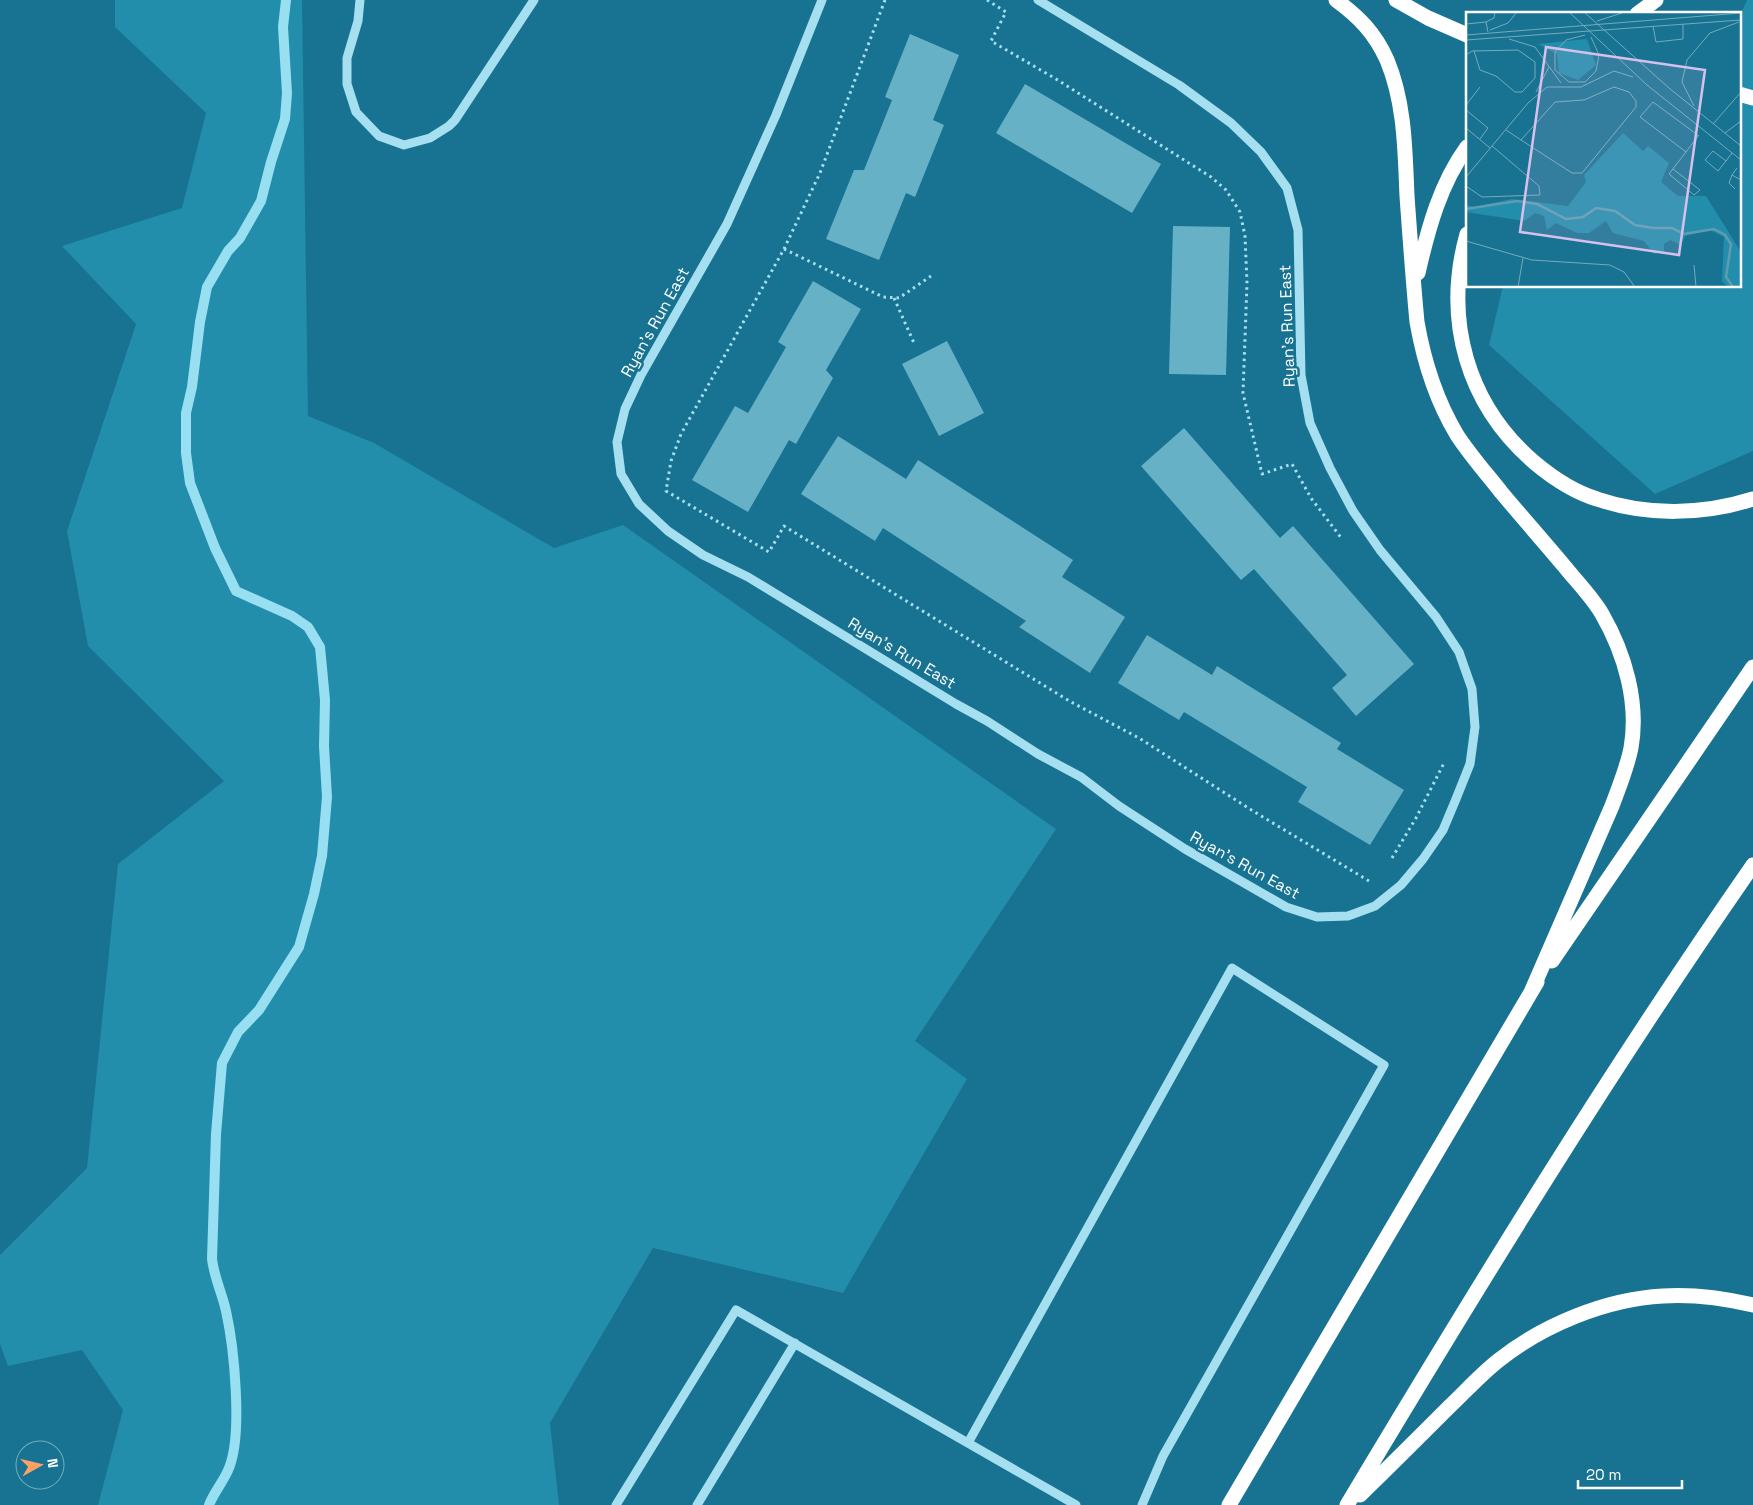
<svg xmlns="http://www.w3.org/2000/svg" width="1753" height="1505" font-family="'Space Grotesk',sans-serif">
  <rect width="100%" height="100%" fill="#177391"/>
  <path fill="#238dac" d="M115,0h187l6,416 66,27 180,105 69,-23 433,304 -141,212 52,38 -124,214 -190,-45 -103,175 9,82h-461l25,-95 -41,-60 -74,16 -8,-22v-89l87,-87 31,-304 106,-83 -136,-135 -21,-115 69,-207 -74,-78 120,-38 24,-95 -91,-86z
    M1747,0h6v451l-98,43 -166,-149 14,-59h236v-268z"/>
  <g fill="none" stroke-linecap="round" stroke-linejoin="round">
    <path stroke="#98dff2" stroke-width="10" d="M209,1505c5,-13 15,-24 20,-37 14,-34 5,-121 -3,-157 -4,-18 -12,-34 -14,-52l4,-125 6,-71 16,-31 21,-22 40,-63 15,-53 8,-38 5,-59 -3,-51 1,-46 -5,-53 -12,-20 -16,-11 -56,-25 -21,-43 -25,-65 -4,-30v-40l6,-26 8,-65 7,-35 21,-36 12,-13 21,-37 10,-39 14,-43 2,-26 -4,-66 3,-27"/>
  </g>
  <path fill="#67b1c7" d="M910,34l49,21 -26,65 11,5 -29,72 -9,-4 -27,67 -53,-21 28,-69h10l28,-70 -7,-3z
    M1025,84l136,80 -29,49 -136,-80z
    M1173,226l57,1 -4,148 -57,-1z
    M813,281l48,28 -35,61 7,8 -37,66 -7,-4 -41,72 -56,-32 43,-74 13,7 38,-66 -8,-5z
    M947,341l37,72 -45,23 -37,-72z
    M1184,428l96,110 13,-12 121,138 -58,52 -24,-28 15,-13 -93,-106 -13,11 -100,-114z
    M838,436l68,43 12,-19 155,100 -11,17 63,40 -35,56 -71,-46 7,-6 -143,-93 -8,13 -74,-47z
    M1147,635l65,40 5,-9 124,77 -4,6 67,41 -34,55 -72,-43 9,-15 -123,-75 -5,8 -61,-37z"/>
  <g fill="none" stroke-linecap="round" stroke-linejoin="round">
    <path stroke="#a5dff0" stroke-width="3" stroke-dasharray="2.5 4" stroke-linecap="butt" d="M885,0l-65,173 -36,76 -103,185 -10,27 -5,30 103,61 15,-26 287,176 68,36 114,73 116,70
      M987,0l19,12 -15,29 65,38 155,98 15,13 14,22 5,24 2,47 -4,110 19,81 30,-10 19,34 31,41
      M784,249l99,48 16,1 32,-22
      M894,298l20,45
      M1392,858l24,-40 28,-55"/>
    <path stroke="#a5dff0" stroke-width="9" d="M360,0l-2,21 -11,37v26l9,28 23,24 25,9 26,-7 19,-12 6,-6 79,-120
      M822,0l-46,115 -49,109 -86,151 -16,34 -8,33 4,32 18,30 29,27 35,24 45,22 208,127 31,17 51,33 43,23 38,29 66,43 101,58 31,10 31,-1 27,-10 26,-21 22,-26 20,-29 13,-31 14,-35 5,-37 -3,-38 -13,-37 -23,-35 -56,-67 -27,-39 -23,-43 -20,-45 -9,-48 -3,-145 -11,-42 -26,-36 -30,-29 -52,-38 -141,-85
      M968,1443l264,-475 152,97 -221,391 -21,49
      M616,1505l120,-195 340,195
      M697,1505l98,-162"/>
    <path stroke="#fff" stroke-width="15" d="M1336,0c23,17 39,33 51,60 18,43 18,91 20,136 3,42 6,84 10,126 7,40 19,78 40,113 13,20 29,38 44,57 21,25 43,50 64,75 12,15 27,30 37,47 23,40 37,89 29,134 -4,20 -12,39 -19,58l-80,184
      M1396,0l32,18 39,17
      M1637,14l19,-14
      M1739,94l14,4
      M1467,234c-24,86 0,171 68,229 18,15 39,29 62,36 50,17 106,16 156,0
      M1418,273c10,-44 22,-89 49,-126
      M1552,961l201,-294
      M1360,1495c30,-29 59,-58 89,-88 16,-15 32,-33 50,-47 44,-35 107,-61 164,-64 31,-2 60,2 90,9
      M1229,1505l308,-523
      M1347,1505c130,-217 262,-433 406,-640"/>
  </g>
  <g text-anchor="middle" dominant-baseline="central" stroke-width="5" stroke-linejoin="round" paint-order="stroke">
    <g font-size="16" fill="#fff" stroke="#177391">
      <text transform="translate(655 322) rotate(-61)">Ryan's Run East</text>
      <text transform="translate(1287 326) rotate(-92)">Ryan's Run East</text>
      <text transform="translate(902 653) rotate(31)">Ryan's Run East</text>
      <text transform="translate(1245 865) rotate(29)">Ryan's Run East</text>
    </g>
  </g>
  <g transform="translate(1466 12)">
    <rect width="275" height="275" fill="#177391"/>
    <path d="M121,27l9,26 -18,15 -19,-7 -2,-19 -19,-10zM157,121l20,18 5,-5 21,17 -8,19 17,14h28l35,56v35h-13l-6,-6 2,-44 -14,-7 -25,6 -4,9 -11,-5 -6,4v8l-10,2 -10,-13 -31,-8 -7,-12 -17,12h-12l-21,-10 -9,7 -3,-14 -9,-3 -11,8 -58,-9v-7l8,2 38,-8 56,7 18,-24 -2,-7z" fill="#238dac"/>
    <path fill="none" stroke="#5e9db1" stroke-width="2.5" d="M0,197l51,-8 20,3 29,15 17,-2 13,-9 19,3 20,14 18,3h19l12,6 30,-5 11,6 6,9 -5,33 7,10"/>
    <path fill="none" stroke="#74abbd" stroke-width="1" d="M103,0l78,73 94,75M118,0l85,76 72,58M131,9l28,-9M0,12l20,-2M187,14l3,16 27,-3v-15M24,18l18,-7 9,-11M22,20l-2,-10 8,-4 1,-6M0,23l275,-22M119,23l-19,5 -11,12v18l14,12h16l11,-11 3,-16 -8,-18M43,27l26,8 26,36M0,28l275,-20M0,43l6,-4 46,-1 17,12v16l-13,14h-7l-19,-16 -16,-6 -6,-19M0,53v20M148,75l15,5 7,9v6l-54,66h-10l-51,-33 34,-38 29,-2zM70,80l13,-25M62,91l19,-16h34l33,-16 19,6M0,93l14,-18M228,94l-12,-24 5,-22 23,-27 29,-11M0,98l22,18 -8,11M247,112l28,-32M0,116l24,20M40,118l15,10M259,121l16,-12M220,140l-46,-35 13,-15 46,34M260,149l-13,-10 -8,9 13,11 8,-10 6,-8M271,156l-5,7 9,5M207,157l27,21 -6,5 -25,-21 30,-39M266,163l-3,8 6,6M0,165l62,-74M0,174l16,11 58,-2 -1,-9 -47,-40M0,229l66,19 78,5 14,7 11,15M228,253l2,22M52,275l5,-29"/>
    <path fill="#d7c0ec" fill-opacity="0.15" stroke="#d7c0ec" stroke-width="2.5" d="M80,35l159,23 -26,185 -159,-23z"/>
    <rect width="275" height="275" fill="none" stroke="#fff" stroke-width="2.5"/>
  </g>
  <g transform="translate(40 1465) rotate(82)"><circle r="24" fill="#177391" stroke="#74abbd"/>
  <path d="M0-4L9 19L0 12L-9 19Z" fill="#ffa164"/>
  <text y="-8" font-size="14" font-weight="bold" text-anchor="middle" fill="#ffffff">N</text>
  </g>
  <path d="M1578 1480v8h104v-8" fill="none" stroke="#ffffff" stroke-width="2.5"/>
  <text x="1586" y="1480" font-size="15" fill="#ffffff" stroke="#177391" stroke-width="4" paint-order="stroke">20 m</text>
</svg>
